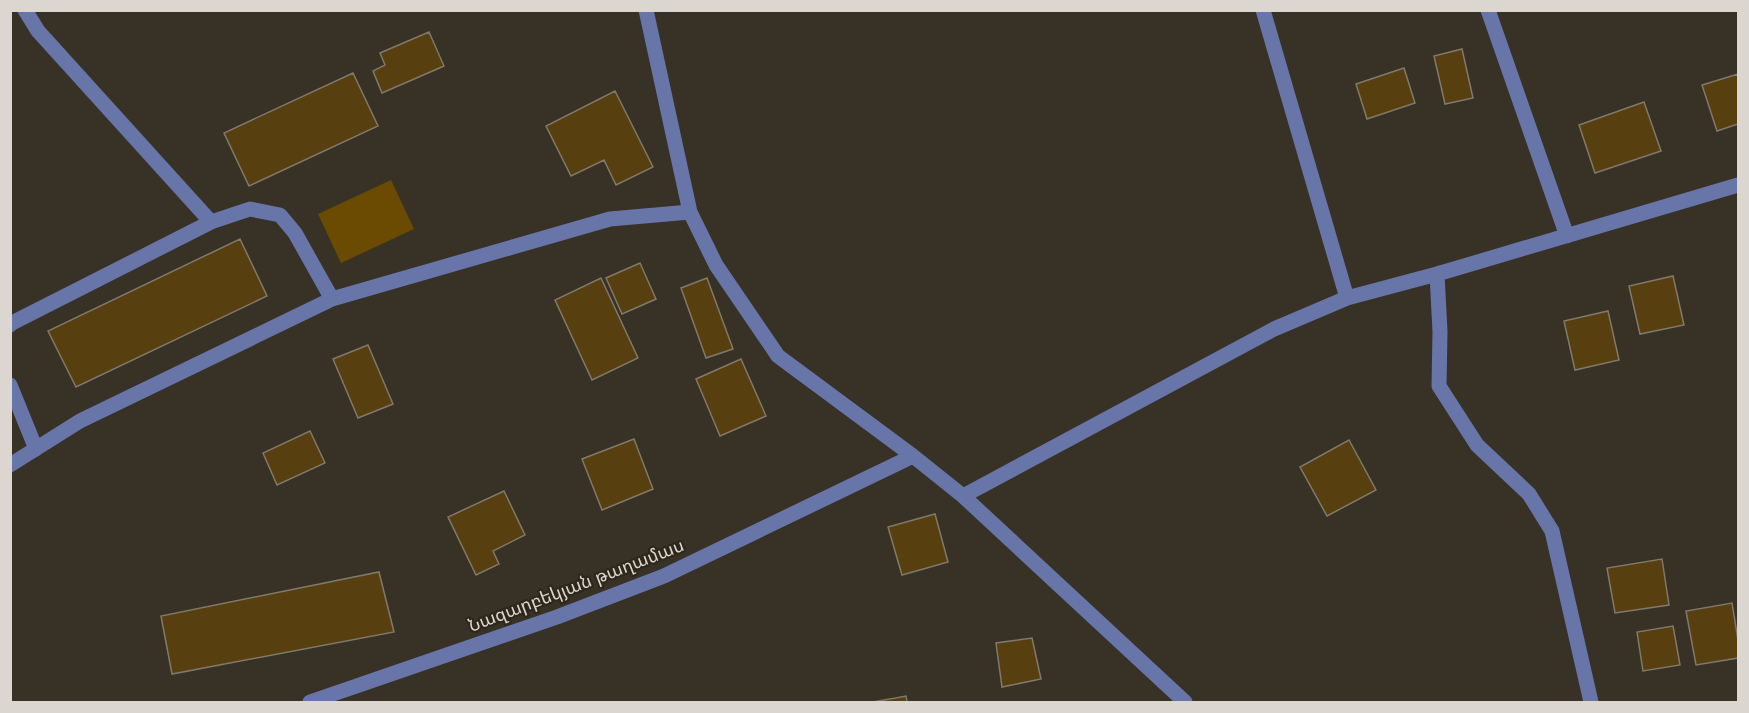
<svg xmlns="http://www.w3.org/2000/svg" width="1749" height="713" font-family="Quicksand,'Noto Sans Armenian',sans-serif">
  <rect width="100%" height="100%" fill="#383125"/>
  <path fill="#6a4b01" d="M391,180l23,49 -73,34 -23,-49z"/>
  <path fill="#573f0f" stroke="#81796b" stroke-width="1.5" d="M429,32l15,34 -62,27 -9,-22 12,-6 -5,-12z
    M1462,49l11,49 -28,6 -11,-48z
    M1404,68l11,35 -48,16 -11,-35z
    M353,73l25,53 -129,60 -25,-53z
    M1738,74v50l-21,7 -15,-46z
    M615,91l38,76 -37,18 -12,-25 -33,16 -25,-50z
    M1644,102l17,49 -66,22 -16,-48z
    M240,239l27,57 -191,91 -28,-56z
    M640,263l16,36 -34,15 -16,-36z
    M1673,276l11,49 -44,9 -11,-48z
    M601,278l37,80 -46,22 -37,-80z
    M707,278l26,71 -27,9 -25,-70z
    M1608,311l11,49 -44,10 -11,-49z
    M368,345l25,59 -35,14 -25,-59z
    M741,359l25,57 -46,20 -24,-57z
    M310,431l15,32 -48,22 -14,-32z
    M634,439l19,50 -51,21 -20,-51z
    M1349,440l27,50 -49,26 -27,-49z
    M504,491l21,44 -32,16 6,13 -23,11 -28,-58z
    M935,514l13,48 -46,13 -14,-48z
    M1662,559l7,46 -54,8 -8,-45z
    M379,572l15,60 -222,42 -11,-58z
    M1732,603l6,37v18l-42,7 -10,-54z
    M1673,626l7,39 -37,6 -6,-39z
    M1032,638l9,41 -39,8 -6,-44z
    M906,696l1,6h-34z"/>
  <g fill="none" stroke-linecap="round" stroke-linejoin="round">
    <path stroke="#6875a8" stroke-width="15" d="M25,10l13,21 173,191 39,-13 30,6 15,18 37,66
      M646,10l44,202
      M1263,10l84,288
      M1488,10l79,226
      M1437,274l3,58 -1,54 38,59 52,49 23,37 39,171
      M10,325l2,-2 199,-101
      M10,385l26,64
      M10,465l70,-44 252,-122 278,-80 80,-7 26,53 62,91 135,100 50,40 222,206
      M963,496l311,-167 73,-31 90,-24 301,-89
      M310,702l247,-85 107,-41 249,-120"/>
  </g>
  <g text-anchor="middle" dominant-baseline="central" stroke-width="4.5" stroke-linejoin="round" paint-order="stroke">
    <g font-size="18" fill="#dbd6cf" stroke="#2e271b">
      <text transform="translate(576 585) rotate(-21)">Նազարբեկյան թաղամաս</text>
    </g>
  </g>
  <rect width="1749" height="713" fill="none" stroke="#dbd6cf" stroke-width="24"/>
</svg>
